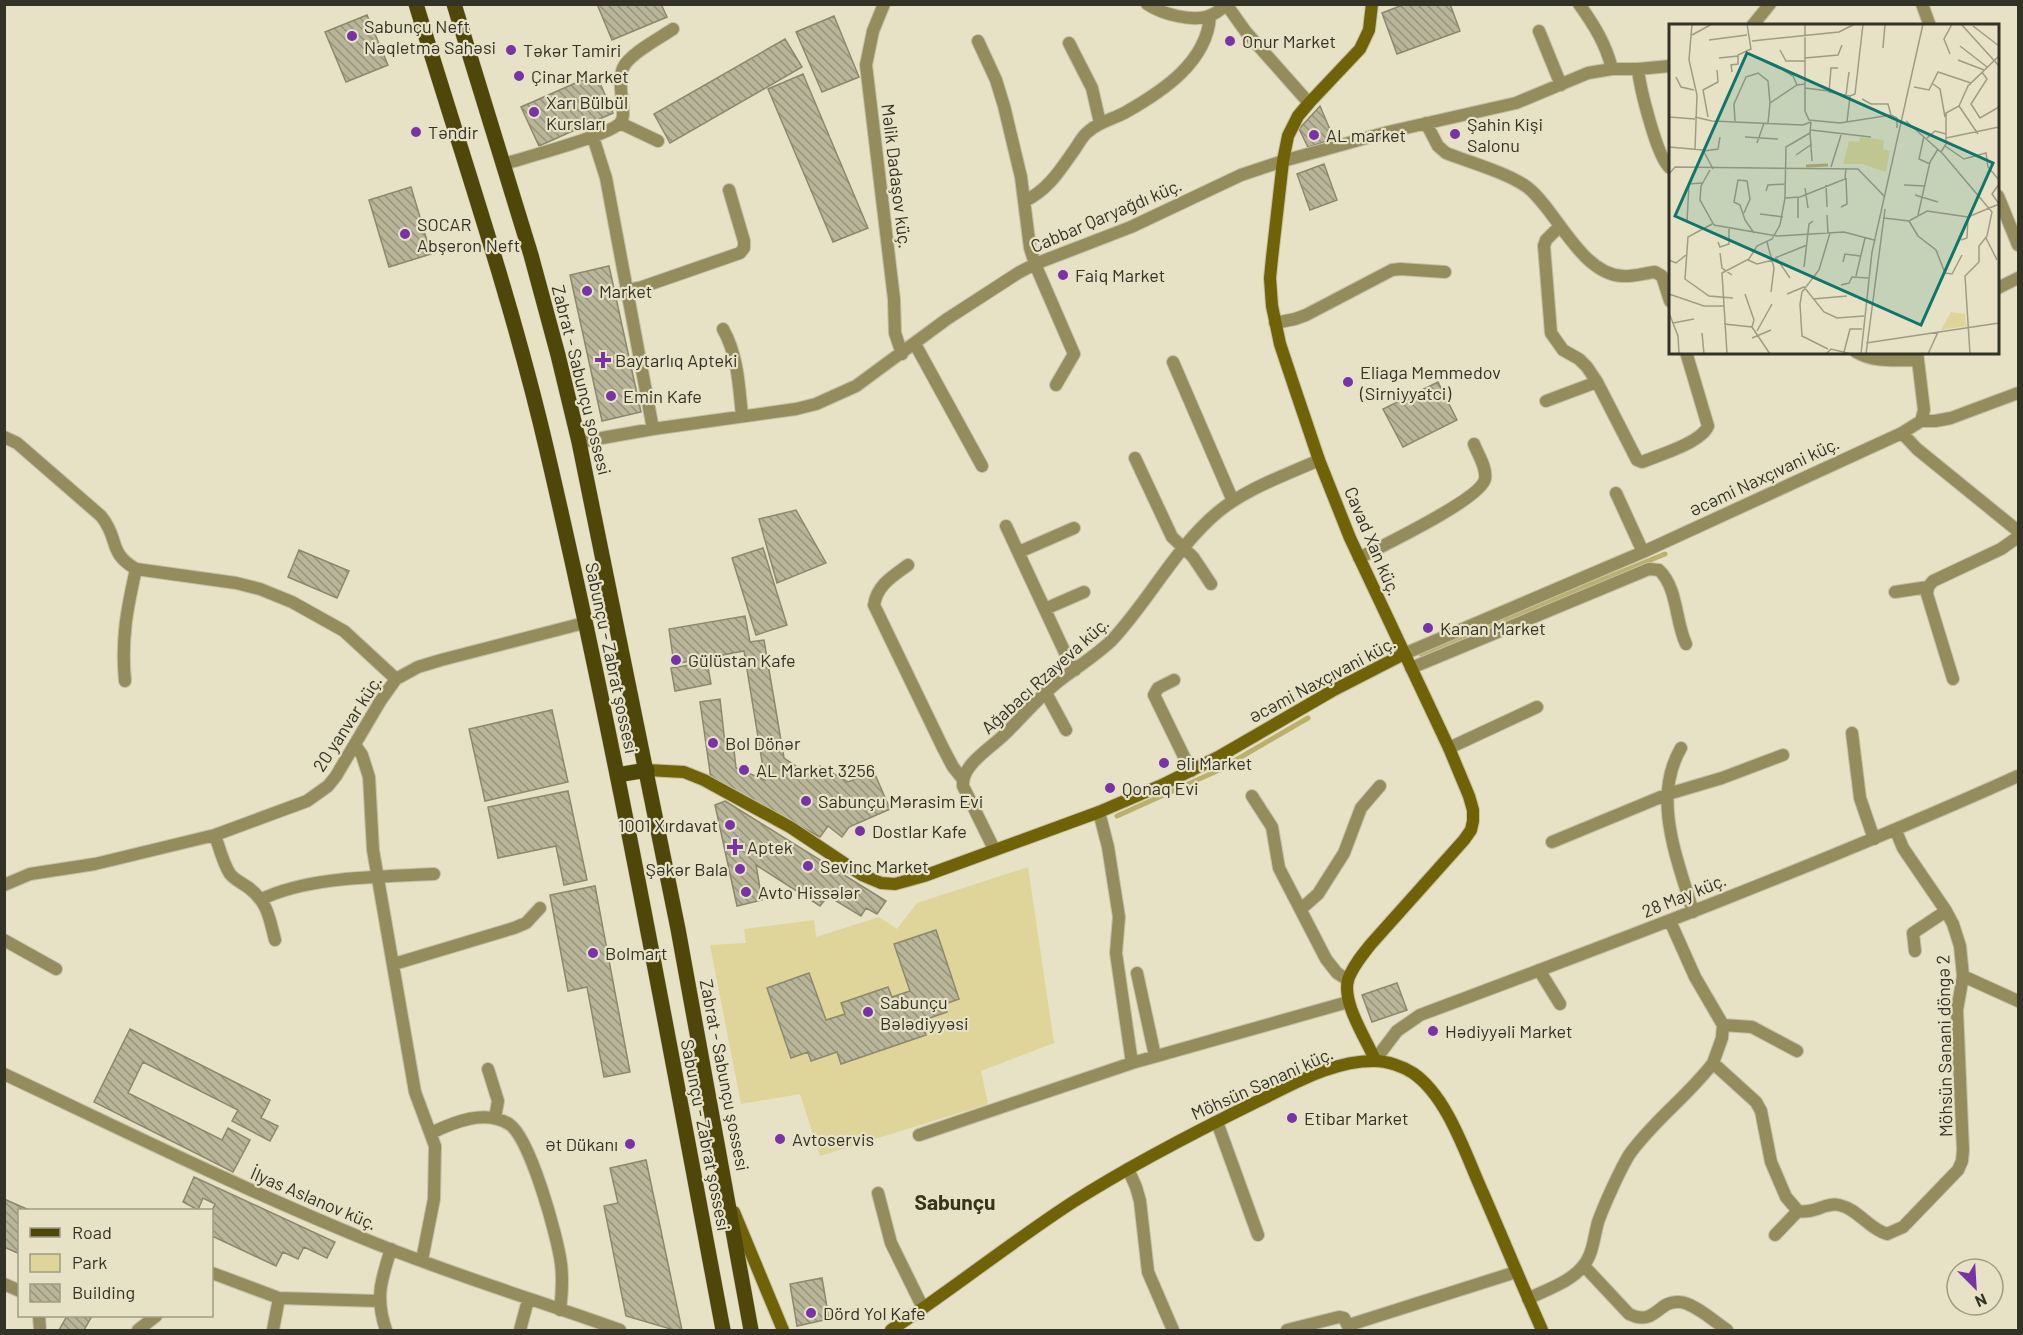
<svg xmlns="http://www.w3.org/2000/svg" width="2023" height="1335" font-family="Barlow,sans-serif">
  <defs>
    <pattern id="building-back-hatch" width="6" height="6" patternUnits="userSpaceOnUse" patternTransform="scale(1.5)"><rect width="6" height="6" fill="#b9b599"/><path d="M-1 5l2 2M0 0l6 6M5-1l2 2" fill="none" stroke="#97947d"/></pattern>
  </defs>
  <rect width="100%" height="100%" fill="#e7e2c5"/>
  <path fill="#dfd499" d="M1028,867l26,176 -73,28 7,33 -168,52 -20,-62 -59,10 -31,-159 36,-2 -2,-14 70,-9 2,17 63,-20 18,12 20,-26z"/>
  <g fill="none" stroke-linecap="round" stroke-linejoin="round">
    <path stroke="#bbaf6c" stroke-width="5" d="M1421,654l244,-100
      M1117,816l100,-45 91,-53"/>
  </g>
  <path fill="url(#building-back-hatch)" stroke="#8c886d" stroke-width="1.5" d="M597,4h64l6,13 -55,23z
    M1405,4h45l10,27 -63,23 -15,-41z
    M367,15l21,50 -42,17 -21,-50z
    M834,16l25,61 -37,15 -26,-60z
    M785,39l17,28 -132,76 -16,-29z
    M596,74l17,39 -74,33 -18,-39z
    M803,74l65,154 -35,14 -65,-153z
    M1320,106l14,33 -26,8 -9,-18z
    M1324,164l13,36 -27,10 -13,-36z
    M411,187l20,67 -42,13 -20,-67z
    M609,266l32,146 -39,9 -32,-146z
    M1438,382l19,38 -54,27 -20,-38z
    M796,510l30,53 -49,20 -18,-64z
    M763,548l24,77 -31,10 -24,-77z
    M299,550l50,21 -12,27 -49,-21z
    M745,616l5,26 14,-2 20,118 28,19 8,-11 28,16 26,-10 16,37 -41,18 -7,10 -14,-11 -8,11 -109,-58 -11,-77 20,-3 6,53 8,-2 2,18 29,12 -21,-129 -70,13 -5,-35z
    M707,662l4,22 -36,7 -4,-23z
    M552,710l16,72 -83,19 -16,-72z
    M568,791l19,89 -23,5 -8,-39 -58,12 -10,-51z
    M725,801l161,100 -9,13 -11,-6 -5,8 -33,-20 -8,10 -64,-41 6,35 -25,6 -22,-101z
    M595,886l35,186 -26,5 -17,-90 -19,4 -18,-96z
    M936,930l23,69 -14,5 2,8 -26,9 5,14 -85,29 -4,-12 -26,9 -3,-9 -17,6 -24,-70 42,-15 17,47 19,-6 -4,-11 47,-16 4,10 18,-6 -16,-47z
    M1397,983l10,27 -35,12 -10,-27z
    M130,1029l140,71 -9,18 17,8 -8,15 -38,-20 6,-11 -95,-48 -15,31 94,47 6,-12 22,12 -17,32 -139,-70z
    M646,1160l36,170h-8l-48,-14 -22,-110 14,-3 -8,-35z
    M194,1177l141,65 -8,16 -23,-11 -6,12 -15,-7 -7,14 -64,-30v-25l3,-7 -12,-6 -5,12 -15,-8z
    M4,1199l25,11h-9v44l-16,-7z
    M822,1278l7,41 -32,7 -7,-42z
    M67,1316h25l-8,14h-25z"/>
  <g fill="none" stroke-linecap="round" stroke-linejoin="round">
    <g stroke="#c3bfa5" stroke-width="14">
      <path id="street" d="M884,4l-11,27 -7,34 28,234 1,34 7,21
        M1147,4c15,10 47,19 64,11 6,-2 11,-7 16,-11
        M1226,4l20,28 63,71
        M1579,4c15,21 27,40 33,65
        M1922,4l8,22
        M1752,26l18,-22
        M1539,31l22,54
        M978,41l18,39 8,26 17,71 9,71 5,16 39,90 -18,31
        M1069,43l23,45 8,35
        M1638,69c2,19 19,89 32,99
        M620,123l38,18
        M1426,123l12,23 8,7c23,9 62,20 81,34 29,22 54,88 96,89 10,1 22,-3 32,-4l7,4 8,25
        M593,137l13,41 47,251
        M504,164c19,-6 108,-29 117,-42 4,-6 1,-15 1,-22 -1,-10 -3,-22 1,-32 6,-14 37,-30 50,-39
        M1998,196l20,49
        M1025,201c24,-12 35,-31 50,-52 4,-6 8,-14 14,-18 11,-10 25,-12 37,-19 37,-21 81,-50 84,-96
        M1559,227l-13,13 -2,6 7,87 12,17 16,9 8,8 10,15 40,78 5,2c17,-7 59,-19 66,-36l-22,-74
        M1998,288l20,-10
        M628,290l14,-3 98,-34 4,-5v-7l-15,-51
        M1275,323l20,-4 11,-4 86,-45 8,-1 45,3
        M723,329c15,27 16,57 19,87
        M915,344l67,122
        M1856,352c18,11 40,8 61,8
        M1917,352l7,58 -3,11
        M1173,362l60,139
        M1546,401l51,-19
        M1902,433l15,16 101,82
        M4,437l13,6 84,73c19,23 6,36 35,53l100,14 24,6 32,13 52,29 52,48
        M579,442l74,-13 143,-20 20,-5 40,-18 91,-67 71,-46 17,-9 96,-37 110,-52 42,-14 105,-29 128,-29 72,-30 24,-4h26l32,-3
        M1135,458l37,79 21,20 18,27
        M1616,493l27,59
        M1006,526l61,131 8,13
        M1019,552l55,-24
        M1359,558c21,-11 122,-59 126,-79 2,-12 -7,-24 -11,-35
        M908,565c-15,11 -31,20 -34,40l69,143 10,19 9,11
        M1895,592l33,-5
        M1045,609l39,-17
        M1404,654l239,-102 259,-119 19,-12h14l16,-3 67,-25
        M1411,668l238,-99 10,1c19,18 16,51 27,74
        M1953,679l-26,-85 1,-7 5,-6 68,-32 17,-12
        M1174,680l-16,8 -4,7 37,76
        M125,681c-4,-42 2,-72 11,-112
        M1046,693l20,37
        M1852,733l8,65 14,41
        M355,745l7,10 7,22 4,73 42,242 20,54 -1,53 -12,61
        M1449,748l88,-41
        M1681,748c-30,51 -3,112 12,164
        M1252,796l20,31 7,41 47,91 11,14 11,7
        M1099,812l9,35 11,70 -3,36 16,110
        M215,835c4,12 8,28 15,39 5,6 12,9 19,14 19,15 20,29 26,52
        M1552,842l116,-48 54,-16 61,-23
        M994,849l-31,-63c-2,-22 30,-39 44,-54 17,-17 33,-36 52,-51 18,-14 38,-26 54,-42 37,-40 63,-92 105,-127 29,-24 68,-37 101,-52
        M4,885l26,-11 65,-10 120,-29 92,-34 21,-15 8,-10 45,-76 15,-21 22,-12 23,-7 143,-37
        M262,899c48,-23 118,-22 172,-25
        M1301,909l17,-15 26,-41 17,-45 19,-22
        M1670,921l25,56 28,48 -1,13 -9,25
        M4,940l52,29
        M1915,951l-2,-18 33,-22
        M394,964l120,-36 12,-5 14,-15
        M1539,970l21,34
        M1137,973l18,83
        M1963,976l55,25
        M1723,1025l29,2 45,24
        M1375,1060l22,-29 23,-16c201,-75 402,-151 598,-239
        M488,1069l10,32 -3,17
        M4,1074c121,57 240,116 363,166 83,34 169,60 253,90
        M1217,1122l41,113
        M431,1133c23,-11 54,-24 78,-9 21,13 49,114 52,140 2,16 1,30 -1,46
        M919,1135l213,-72 216,-61
        M1128,1169l8,18 4,14 8,71 25,58
        M878,1193l13,50 32,65
        M1775,1235l23,-24
        M1584,1266l45,48c26,13 29,-14 50,-12 14,0 36,20 48,28
        M212,1273l67,25 99,3
        M4,1284l16,7
        M1528,1299c17,-9 43,-17 55,-33 10,-11 11,-30 15,-44 6,-17 22,-52 31,-67 24,-34 59,-59 84,-92l43,39 5,9 10,51 15,35 12,14c17,3 27,-9 41,-6 19,4 30,24 48,29l16,-7 55,-57 4,-9 1,-11 -6,-140 6,-34 -3,-30 -7,-22 -7,-13 -43,-63 -7,-17
        M39,1316l1,14
        M1349,1325l167,-53
        M138,1330l18,-14
        M273,1330l6,-32
        M386,1330c-11,-32 -5,-50 5,-81
        M520,1330l8,-30
        M1287,1330l52,-13 5,1 6,12"/>
    </g>
    <g stroke="#c3bfa5" stroke-width="14">
      <path id="secondary" d="M1372,4l-3,26 -9,19 -51,54 -11,13 -10,20 -5,25 -11,97 -2,20 2,28 8,38 13,39 26,77 31,78 99,210 20,48 4,14v11l-2,9 -7,10 -93,104c-8,10 -19,23 -23,36 -6,24 18,58 27,80
        M647,770l37,2 20,8 86,47 72,48 19,8 14,1 29,-8 175,-64 63,-27 58,-29 112,-65 72,-37
        M734,1212l49,118
        M891,1330c62,-41 119,-87 182,-128 58,-37 120,-69 183,-100 36,-17 77,-42 119,-41 12,0 27,5 38,12 35,24 53,83 70,120 20,46 39,92 59,137"/>
    </g>
    <g stroke="#c3bfa5" stroke-width="16">
      <path id="primary" d="M416,4c45,149 96,296 131,447 68,291 121,586 176,879
        M454,4l77,251 27,100 21,87 99,487 73,401
        M617,775l30,-5"/>
    </g>
    <use href="#street" stroke="#948c5c" stroke-width="12"/>
    <use href="#secondary" stroke="#706206" stroke-width="12"/>
    <use href="#primary" stroke="#4f460a" stroke-width="15"/>
  </g>
  <g fill="#7a33a7" stroke="#e7e2c5" stroke-width="2">
    <circle cx="352" cy="36" r="6"/>
    <circle cx="1230" cy="41" r="6"/>
    <circle cx="511" cy="50" r="6"/>
    <circle cx="519" cy="76" r="6"/>
    <circle cx="534" cy="112" r="6"/>
    <circle cx="416" cy="132" r="6"/>
    <circle cx="1455" cy="134" r="6"/>
    <circle cx="1314" cy="135" r="6"/>
    <circle cx="405" cy="234" r="6"/>
    <circle cx="1063" cy="275" r="6"/>
    <circle cx="587" cy="291" r="6"/>
    <path d="M600 351h6v6h6v6h-6v6h-6v-6h-6v-6h6z"/>
    <circle cx="1348" cy="382" r="6"/>
    <circle cx="611" cy="396" r="6"/>
    <circle cx="1428" cy="628" r="6"/>
    <circle cx="676" cy="660" r="6"/>
    <circle cx="713" cy="743" r="6"/>
    <circle cx="1164" cy="763" r="6"/>
    <circle cx="744" cy="770" r="6"/>
    <circle cx="1110" cy="788" r="6"/>
    <circle cx="806" cy="801" r="6"/>
    <circle cx="730" cy="825" r="6"/>
    <circle cx="860" cy="831" r="6"/>
    <path d="M732 838h6v6h6v6h-6v6h-6v-6h-6v-6h6z"/>
    <circle cx="808" cy="866" r="6"/>
    <circle cx="740" cy="869" r="6"/>
    <circle cx="746" cy="892" r="6"/>
    <circle cx="593" cy="953" r="6"/>
    <circle cx="868" cy="1012" r="6"/>
    <circle cx="1433" cy="1031" r="6"/>
    <circle cx="1292" cy="1118" r="6"/>
    <circle cx="780" cy="1139" r="6"/>
    <circle cx="630" cy="1144" r="6"/>
    <circle cx="811" cy="1313" r="6"/>
  </g>
  <g text-anchor="middle" dominant-baseline="central" stroke-width="4.5" stroke-linejoin="round" paint-order="stroke">
    <g font-size="18" fill="#333226" stroke="#e7e2c5" text-anchor="start">
      <text x="364" y="26">Sabunçu Neft<tspan x="364" dy="21">Nəqletmə Sahəsi</tspan></text>
      <text x="1242" y="41">Onur Market</text>
      <text x="523" y="50">Təkər Tamiri</text>
      <text x="531" y="76">Çinar Market</text>
      <text x="546" y="102">Xarı Bülbül<tspan x="546" dy="21">Kursları</tspan></text>
      <text x="1467" y="124">Şahin Kişi<tspan x="1467" dy="21">Salonu</tspan></text>
      <text x="428" y="132">Təndir</text>
      <text x="1326" y="135">AL market</text>
      <text x="417" y="224">SOCAR<tspan x="417" dy="21">Abşeron Neft</tspan></text>
      <text x="1075" y="275">Faiq Market</text>
      <text x="599" y="291">Market</text>
      <text x="615" y="360">Baytarlıq Apteki</text>
      <text x="1360" y="372">Eliaga Memmedov<tspan x="1360" dy="21">(Sirniyyatci)</tspan></text>
      <text x="623" y="396">Emin Kafe</text>
      <text x="1440" y="628">Kanan Market</text>
      <text x="688" y="660">Gülüstan Kafe</text>
      <text x="725" y="743">Bol Dönər</text>
      <text x="1176" y="763">Əli Market</text>
      <text x="756" y="770">AL Market 3256</text>
      <text x="1122" y="788">Qonaq Evi</text>
      <text x="818" y="801">Sabunçu Mərasim Evi</text>
      <text x="718" y="825" text-anchor="end">1001 Xırdavat</text>
      <text x="872" y="831">Dostlar Kafe</text>
      <text x="747" y="847">Aptek</text>
      <text x="820" y="866">Sevinc Market</text>
      <text x="728" y="869" text-anchor="end">Şəkər Bala</text>
      <text x="758" y="892">Avto Hissələr</text>
      <text x="605" y="953">Bolmart</text>
      <text x="880" y="1002">Sabunçu<tspan x="880" dy="21">Bələdiyyəsi</tspan></text>
      <text x="1445" y="1031">Hədiyyəli Market</text>
      <text x="1304" y="1118">Etibar Market</text>
      <text x="792" y="1139">Avtoservis</text>
      <text x="618" y="1144" text-anchor="end">Ət Dükanı</text>
      <text x="823" y="1313">Dörd Yol Kafe</text>
    </g>
    <g font-size="18" fill="#333226" stroke="#e7e2c5">
      <text transform="translate(897 176) rotate(83)">Məlik Dadaşov küç.</text>
      <text transform="translate(1106 215) rotate(-23)">Cabbar Qaryağdı küç.</text>
      <text transform="translate(582 380) rotate(76)">Zabrat - Sabunçu şossesi</text>
      <text transform="translate(1764 476) rotate(-25)">Əcəmi Naxçıvani küç.</text>
      <text transform="translate(1373 541) rotate(67)">Cavad Xan küç.</text>
      <text transform="translate(612 658) rotate(78)">Sabunçu - Zabrat şossesi</text>
      <text transform="translate(1045 675) rotate(-42)">Ağabacı Rzayeva küç.</text>
      <text transform="translate(1322 679) rotate(-28)">Əcəmi Naxçıvani küç.</text>
      <text transform="translate(347 723) rotate(-57)">20 yanvar küç.</text>
      <text transform="translate(1684 895) rotate(-22)">28 May küç.</text>
      <text transform="translate(1944 1046) rotate(-91)">Möhsün Sənani döngə 2</text>
      <text transform="translate(725 1075) rotate(79)">Zabrat - Sabunçu şossesi</text>
      <text transform="translate(1262 1083) rotate(-24)">Möhsün Sənani küç.</text>
      <text transform="translate(706 1135) rotate(79)">Sabunçu - Zabrat şossesi</text>
      <text transform="translate(314 1198) rotate(23)">İlyas Aslanov küç.</text>
    </g>
    <g font-size="21" font-weight="bold" fill="#38341c" stroke="#e7e2c5">
      <text x="955" y="1201">Sabunçu</text>
    </g>
  </g>
  <g transform="translate(1669 24)">
    <rect width="330" height="330" fill="#e7e2c5"/>
    <path d="M191,113l24,3 -1,9 7,2 -4,21 -24,-8h-19l6,-23 10,1zM282,288l14,2 1,12 -25,4z" fill="#dfd499"/>
    <path fill="none" stroke="#bbaf6c" stroke-width="3" d="M137,142l22,-1"/>
    <path fill="none" stroke="#9f9c85" stroke-width="1.5" d="M23,0l-3,36 8,35 -2,54M136,0v87l4,9 31,3 51,-8 6,3v10M292,0l38,42M304,2l26,20M23,11l20,-11M40,16l38,-5M83,17l87,-9 16,-8M291,22l27,21M214,24l2,-24M111,26l6,11h19M281,30l-6,-15 8,-15M50,34l19,-2M136,34l33,-3 4,-10M289,36l26,10M169,44h-7l-2,24 21,4M114,46l10,6 4,9M63,48l-1,-7 7,-1v-9l13,-6 -4,-25M313,48l5,7 -16,25 9,14 19,-11M7,53l5,10 13,3M264,60l7,5 5,28M245,63l15,3 9,-18 33,11M136,64l24,3M177,71l3,-23M193,75l9,5h17l3,11M290,82l19,28M0,93l26,2M26,93l17,4 91,4 8,-3M39,93l-5,-27 15,-8 -1,-12M66,97l-1,-17 12,-27 12,-4 10,8 2,22 27,-18 8,-1M237,97l37,33 49,58 -5,24 -8,10v16l-14,14 5,78M178,98l3,-26 5,-2 8,-70M99,99l2,-20M142,106l60,7M141,109l2,28M255,112l-5,23 11,5M76,113l33,2M258,114l8,-7 11,3M277,114l53,-11M88,119l7,-20M276,122l19,13 22,-6 2,14 11,13M0,123l34,3 10,19M35,127l14,-2 2,-12M272,128l5,-8v-31l13,-7 9,-20 31,-30M127,131l16,-11M162,143l10,-32M41,146l-9,16 -1,14 14,25 63,11 67,-4 30,8M0,150l6,-7 183,2 26,27M330,160l-7,10 7,10M157,161l1,22M235,161l21,1M136,164l3,20M97,167l2,-6 18,-1M246,171l23,7M116,174l15,-1 45,-18 1,-11M172,183l6,-3 -1,-26M75,189l6,-14 -3,-18 -9,-1 -4,22 6,3 5,15 9,13M91,190l23,3M158,191l1,19M249,191l12,-53 8,-13M129,194v-21M215,194l25,3 18,-10 41,6 31,-13M240,197l9,15 18,14 9,23 7,1 10,-19M18,198l2,-38 13,-1M43,200l-24,13 -3,42 24,17 24,2M317,214l11,22M292,216l6,-2 1,-21M49,218l2,5 9,-3v-15M98,218l7,26 -3,24M51,229l2,15 10,7M106,234l32,-13M0,236l7,3 10,-8M79,236l9,4 20,-5 13,19M174,238l2,-8 15,2M135,243l5,-43 4,-3M187,252l9,-38M172,261l8,-2 3,-6 16,1M0,270l35,12h20M76,270l9,26 -2,7M118,270l17,-7 20,25 13,6 27,-2M144,275l34,-3M0,289l9,23 1,18M4,299l21,-4M55,300l28,3 18,27M88,307l15,-27M33,309l2,21M83,314l19,-8M197,319l133,-20M159,325l-26,-13 -2,-32 2,-12 17,-22 11,-37M175,328l6,-23h12M58,330l-5,-81 27,-14 8,-13 15,-7 8,-14 5,-27 1,-51 24,-14 1,-11M157,330l5,-5 20,5M192,330l11,-102 51,-228M197,330l19,-145M259,330l10,-22"/>
    <path fill="#0f766e" fill-opacity="0.15" stroke="#0f766e" stroke-width="3" d="M78,29l246,110 -72,162 -246,-109z"/>
    <rect width="330" height="330" fill="none" stroke="#333226" stroke-width="3"/>
  </g>
  <rect width="2023" height="1335" fill="none" stroke="#333226" stroke-width="12"/>
  <rect x="18" y="1209" width="195" height="108" fill="#e7e2c5" stroke="#9f9c85" stroke-width="1.5"/>
  <rect x="30" y="1228" width="30" height="9" fill="#4f460a" stroke="#9f9c85" stroke-width="1.5"/>
  <text x="72" y="1239" font-size="18" fill="#333226">Road</text>
  <rect x="30" y="1254" width="30" height="18" fill="#dfd499" stroke="#9f9c85" stroke-width="1.5"/>
  <text x="72" y="1269" font-size="18" fill="#333226">Park</text>
  <rect x="30" y="1284" width="30" height="18" fill="url(#building-back-hatch)" stroke="#9f9c85" stroke-width="1.5"/>
  <text x="72" y="1299" font-size="18" fill="#333226">Building</text>
  <g transform="translate(1975 1287) rotate(156)"><circle r="28" fill="#e7e2c5" stroke="#9f9c85" stroke-width="1.5"/>
  <path d="M0-4.5L10 22L0 15L-10 22Z" fill="#7a33a7"/>
  <text y="-9" font-size="16" font-weight="bold" text-anchor="middle" fill="#333226">N</text>
  </g>
</svg>
